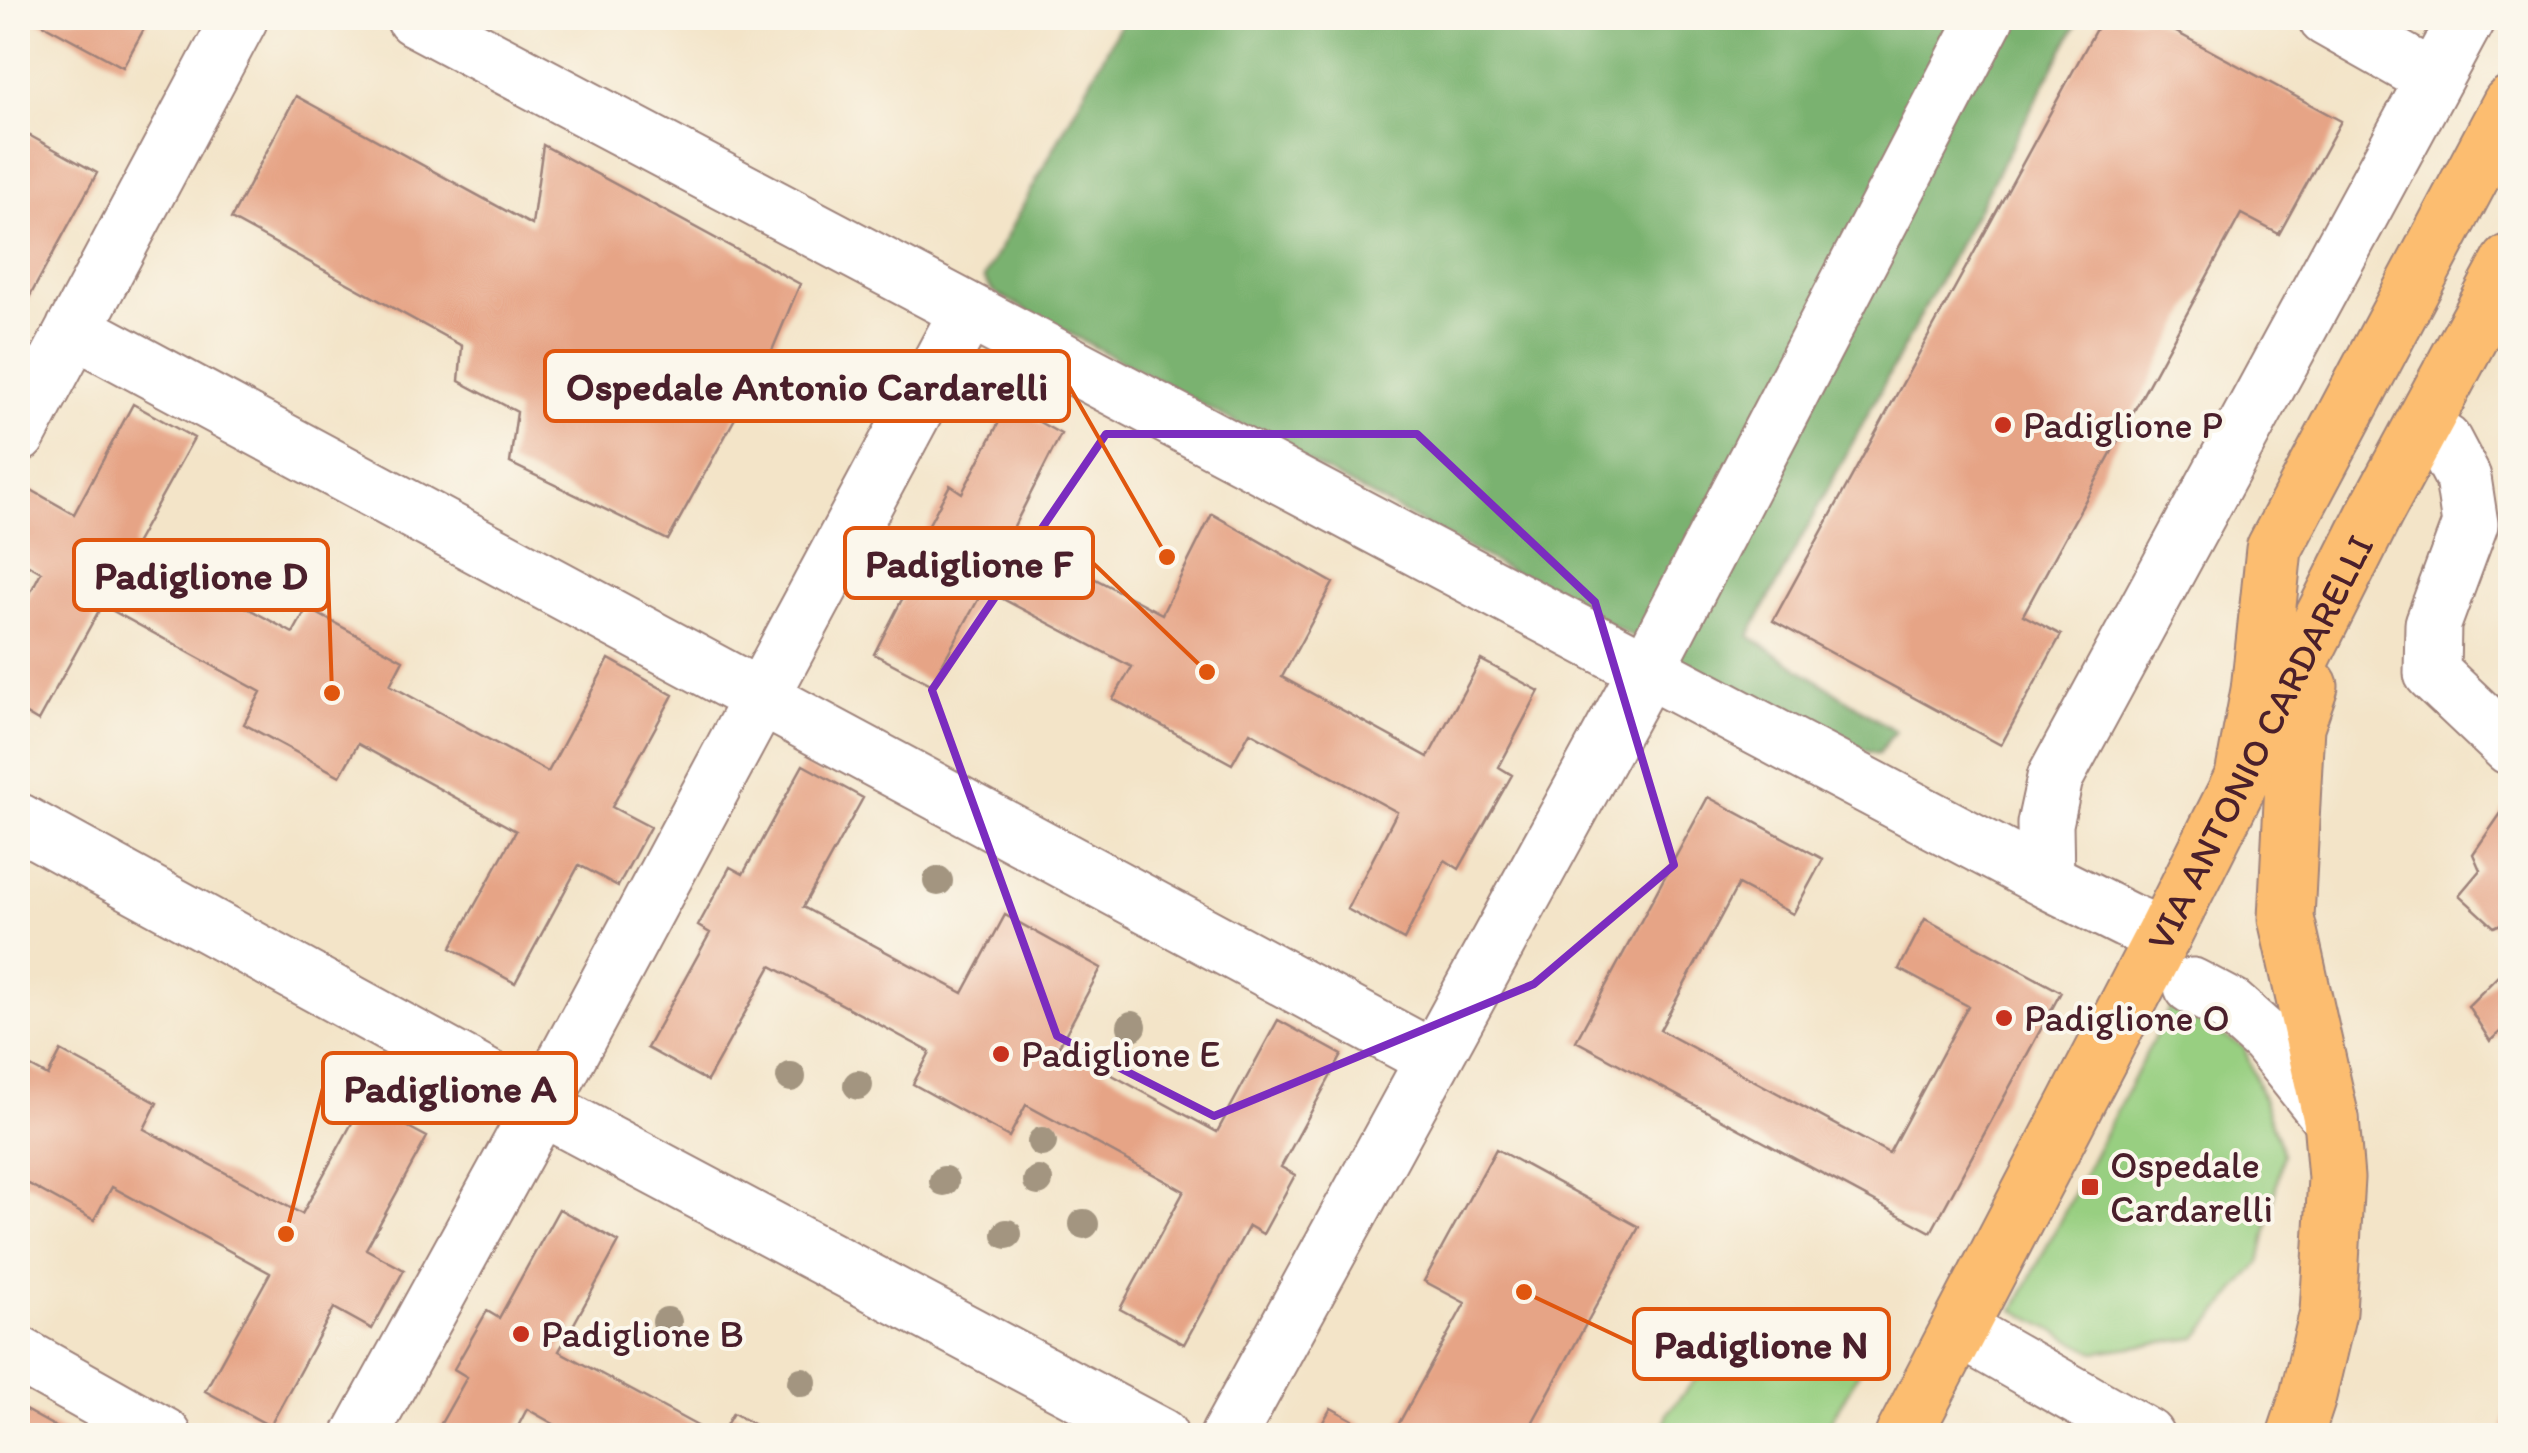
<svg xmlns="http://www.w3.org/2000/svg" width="2528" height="1453" font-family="Itim,sans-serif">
  <rect width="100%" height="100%" fill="#fbf7ec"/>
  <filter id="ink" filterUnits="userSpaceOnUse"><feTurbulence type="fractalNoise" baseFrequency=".01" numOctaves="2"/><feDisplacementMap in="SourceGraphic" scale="20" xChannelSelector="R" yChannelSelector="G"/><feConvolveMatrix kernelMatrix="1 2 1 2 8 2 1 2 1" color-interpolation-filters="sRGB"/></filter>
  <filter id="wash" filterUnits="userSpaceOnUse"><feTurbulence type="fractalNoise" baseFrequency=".0048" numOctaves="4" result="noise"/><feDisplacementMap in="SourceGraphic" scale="40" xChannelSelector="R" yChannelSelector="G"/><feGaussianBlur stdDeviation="2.25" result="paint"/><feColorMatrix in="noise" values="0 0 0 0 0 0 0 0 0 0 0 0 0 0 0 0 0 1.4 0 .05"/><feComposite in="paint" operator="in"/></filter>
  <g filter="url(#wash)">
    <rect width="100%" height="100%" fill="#f3e4c8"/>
    <path fill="#98cf81" stroke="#717756" stroke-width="2.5" d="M2170,1007l74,40 39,107 -23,108 -63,76 -102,14 -81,-42z
      M1766,1335h54l47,23 -44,77h-161l5,-22 44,-52z
      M1989,1416l35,19h-45z"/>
    <path fill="#7ab26f" stroke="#62684d" stroke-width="2.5" d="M1124,18h956l-331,618 146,95 -17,23 -58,-16 -827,-446 -9,-14z"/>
    <g id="blocks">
      <path fill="#e6a486" d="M32,18h118l-27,49z
        M2102,18h48l191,103 -62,113 -38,-20 -218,401 38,20 -60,110 -228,-124z
        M296,96l236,129 11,-80 257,139 -29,69 -103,187 -158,-77 7,-51 -58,-31 3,-35 -231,-127z
        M18,129l79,44 -79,145z
        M133,404l61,34 -60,108 159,87 14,-25 96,52 -13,25 158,87 61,-113 64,36 -61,112 38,20 -32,59 -39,-21 -64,118 -64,-35 65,-117 -158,-87 -18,32 -96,-52 17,-32 -159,-87 -64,116 -20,-12v-93l23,-44 -23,-13v-56l8,-16 48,27z
        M1008,405l53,29 -51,100 152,80 50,-100 121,69 -51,94 146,80 53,-97 58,31 -40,76 13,8 -53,94 -14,-9 -41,80 -57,-31 50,-97 -147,-80 -18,32 -119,-65 19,-32 -148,-78 -53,95 -57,-30 42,-82 -8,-9 42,-78 12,8z
        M803,765l60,33 -60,109 160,86 42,-78 96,53 -42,78 158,86 61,-112 64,35 -61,112 14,8 -32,59 -14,-8 -65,118 -64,-35 64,-118 -158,-86 -17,32 -96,-53 17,-32 -159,-86 -64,115 -60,-33 63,-115 -12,-7 32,-59 13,7z
        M1708,797l115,62 -30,55 -55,-29 -78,145 229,123 79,-147 -69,-37 26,-50 136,73 -130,240 -355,-191z
        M2510,800v120l-16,7 -35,-32 21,-25 -7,-16z
        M2510,964v59l-20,18 -22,-35z
        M61,1051l96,52 -13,26 158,85 61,-111 64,34 -61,112 38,21 -32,59 -38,-21 -64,118 -65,-35 65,-118 -158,-86 -18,33 -76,-42v-118l30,16z
        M1496,1149l143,78 -114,209h-133l73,-133 -41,-22z
        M559,1209l60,33 -60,109 157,85h-141l-48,-27 -14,27h-79l33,-59 -13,-8 33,-58 12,7z
        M2508,1391l2,1v44h-8z
        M18,1406l54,30h-54z
        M1331,1408l51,28h-67z
        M733,1413l42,23h-55z"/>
    </g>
  </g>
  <g filter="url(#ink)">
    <use href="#blocks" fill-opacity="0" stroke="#9e827a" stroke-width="2.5"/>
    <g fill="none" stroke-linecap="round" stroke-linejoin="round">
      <g stroke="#9e827a" stroke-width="59">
        <path id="minor" d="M414,18l1632,862
          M2434,79l33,-61
          M74,329l1360,730
          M18,435l222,-417
          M2444,442l19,36 7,46 -37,100 -1,49 78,74
          M18,821l523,286 619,329
          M2163,936l-37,-16 -80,-40 -1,-56 10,-46 379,-699 -108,-61
          M2192,986l38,20 37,33 64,80
          M1969,1335l177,101
          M18,1354l146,82
          M360,1436l181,-329 427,-796
          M1228,1436l419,-767 339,-651"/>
      </g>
      <g stroke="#9e827a" stroke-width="59">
        <g id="major">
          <path id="s1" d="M1903,1436l260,-500 213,-425 134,-249"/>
          <path d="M2295,1436l12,-36 21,-88 8,-134 -5,-59 -45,-201 10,-192 14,-40"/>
        </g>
      </g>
      <g stroke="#9e827a" stroke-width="59">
        <path id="highway" d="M2244,771l15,-81 15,-141 236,-445"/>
      </g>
      <use href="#minor" stroke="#fff" stroke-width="55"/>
      <use href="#major" stroke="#fcbd6f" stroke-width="55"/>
      <use href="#highway" stroke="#fcbd6f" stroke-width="55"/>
    </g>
    <g fill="#a39580">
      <circle cx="938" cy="881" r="15"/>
      <circle cx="1132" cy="1026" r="15"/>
      <circle cx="791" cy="1077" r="15"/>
      <circle cx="858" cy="1085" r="15"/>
      <circle cx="1042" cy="1142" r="15"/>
      <circle cx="944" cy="1181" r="15"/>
      <circle cx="1038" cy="1181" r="15"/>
      <circle cx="1084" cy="1224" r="15"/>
      <circle cx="1007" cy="1234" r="15"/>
      <circle cx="667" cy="1322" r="15"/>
      <circle cx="802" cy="1382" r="15"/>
    </g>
  </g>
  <path fill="none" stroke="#7b2cbf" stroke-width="8" stroke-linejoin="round" d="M1106,434h311l178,168 79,263 -140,119 -320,132 -157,-80 -125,-346z"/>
  <g fill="#c8321e" stroke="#fbf7ec" stroke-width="4">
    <circle cx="2003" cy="425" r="10"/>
    <circle cx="2004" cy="1018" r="10"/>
    <circle cx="1001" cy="1054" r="10"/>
    <rect x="2080" y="1177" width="20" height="20" rx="5"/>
    <circle cx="521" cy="1334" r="10"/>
  </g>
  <g text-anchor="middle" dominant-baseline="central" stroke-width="8" stroke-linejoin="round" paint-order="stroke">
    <g font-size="38" fill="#4a1f2b" stroke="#fbf7ec" text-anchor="start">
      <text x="2023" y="425">Padiglione P</text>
      <text x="2024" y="1018">Padiglione O</text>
      <text x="1021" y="1054">Padiglione E</text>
      <text x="2110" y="1165">Ospedale<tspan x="2110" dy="44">Cardarelli</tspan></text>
      <text x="541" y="1334">Padiglione B</text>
    </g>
    <g font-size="38" fill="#4a1f2b" stroke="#fbf7ec">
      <text stroke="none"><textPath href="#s1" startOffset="780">VIA ANTONIO CARDARELLI</textPath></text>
    </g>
  </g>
  <path fill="none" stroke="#e0560e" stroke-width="4" d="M1167 557L1069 386M1207 672L1093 563M332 693L328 575M286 1234L323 1088M1524 1292L1634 1344"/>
  <g fill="#e0560e" stroke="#fbf7ec" stroke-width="4">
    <circle cx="1167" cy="557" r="10"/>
    <circle cx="1207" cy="672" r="10"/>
    <circle cx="332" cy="693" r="10"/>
    <circle cx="286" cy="1234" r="10"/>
    <circle cx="1524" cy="1292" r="10"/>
  </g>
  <g fill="#fbf7ec" stroke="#e0560e" stroke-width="4">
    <rect x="545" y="351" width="524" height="70" rx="10"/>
    <rect x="845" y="528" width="248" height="70" rx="10"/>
    <rect x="74" y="540" width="254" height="70" rx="10"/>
    <rect x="323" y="1053" width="253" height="70" rx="10"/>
    <rect x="1634" y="1309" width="255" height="70" rx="10"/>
  </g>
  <g font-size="40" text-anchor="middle" font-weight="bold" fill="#4a1f2b">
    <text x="807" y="400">Ospedale Antonio Cardarelli</text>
    <text x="969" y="577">Padiglione F</text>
    <text x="201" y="589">Padiglione D</text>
    <text x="450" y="1102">Padiglione A</text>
    <text x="1761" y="1358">Padiglione N</text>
  </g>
  <rect width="2528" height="1453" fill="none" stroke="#fbf7ec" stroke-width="60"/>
</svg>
